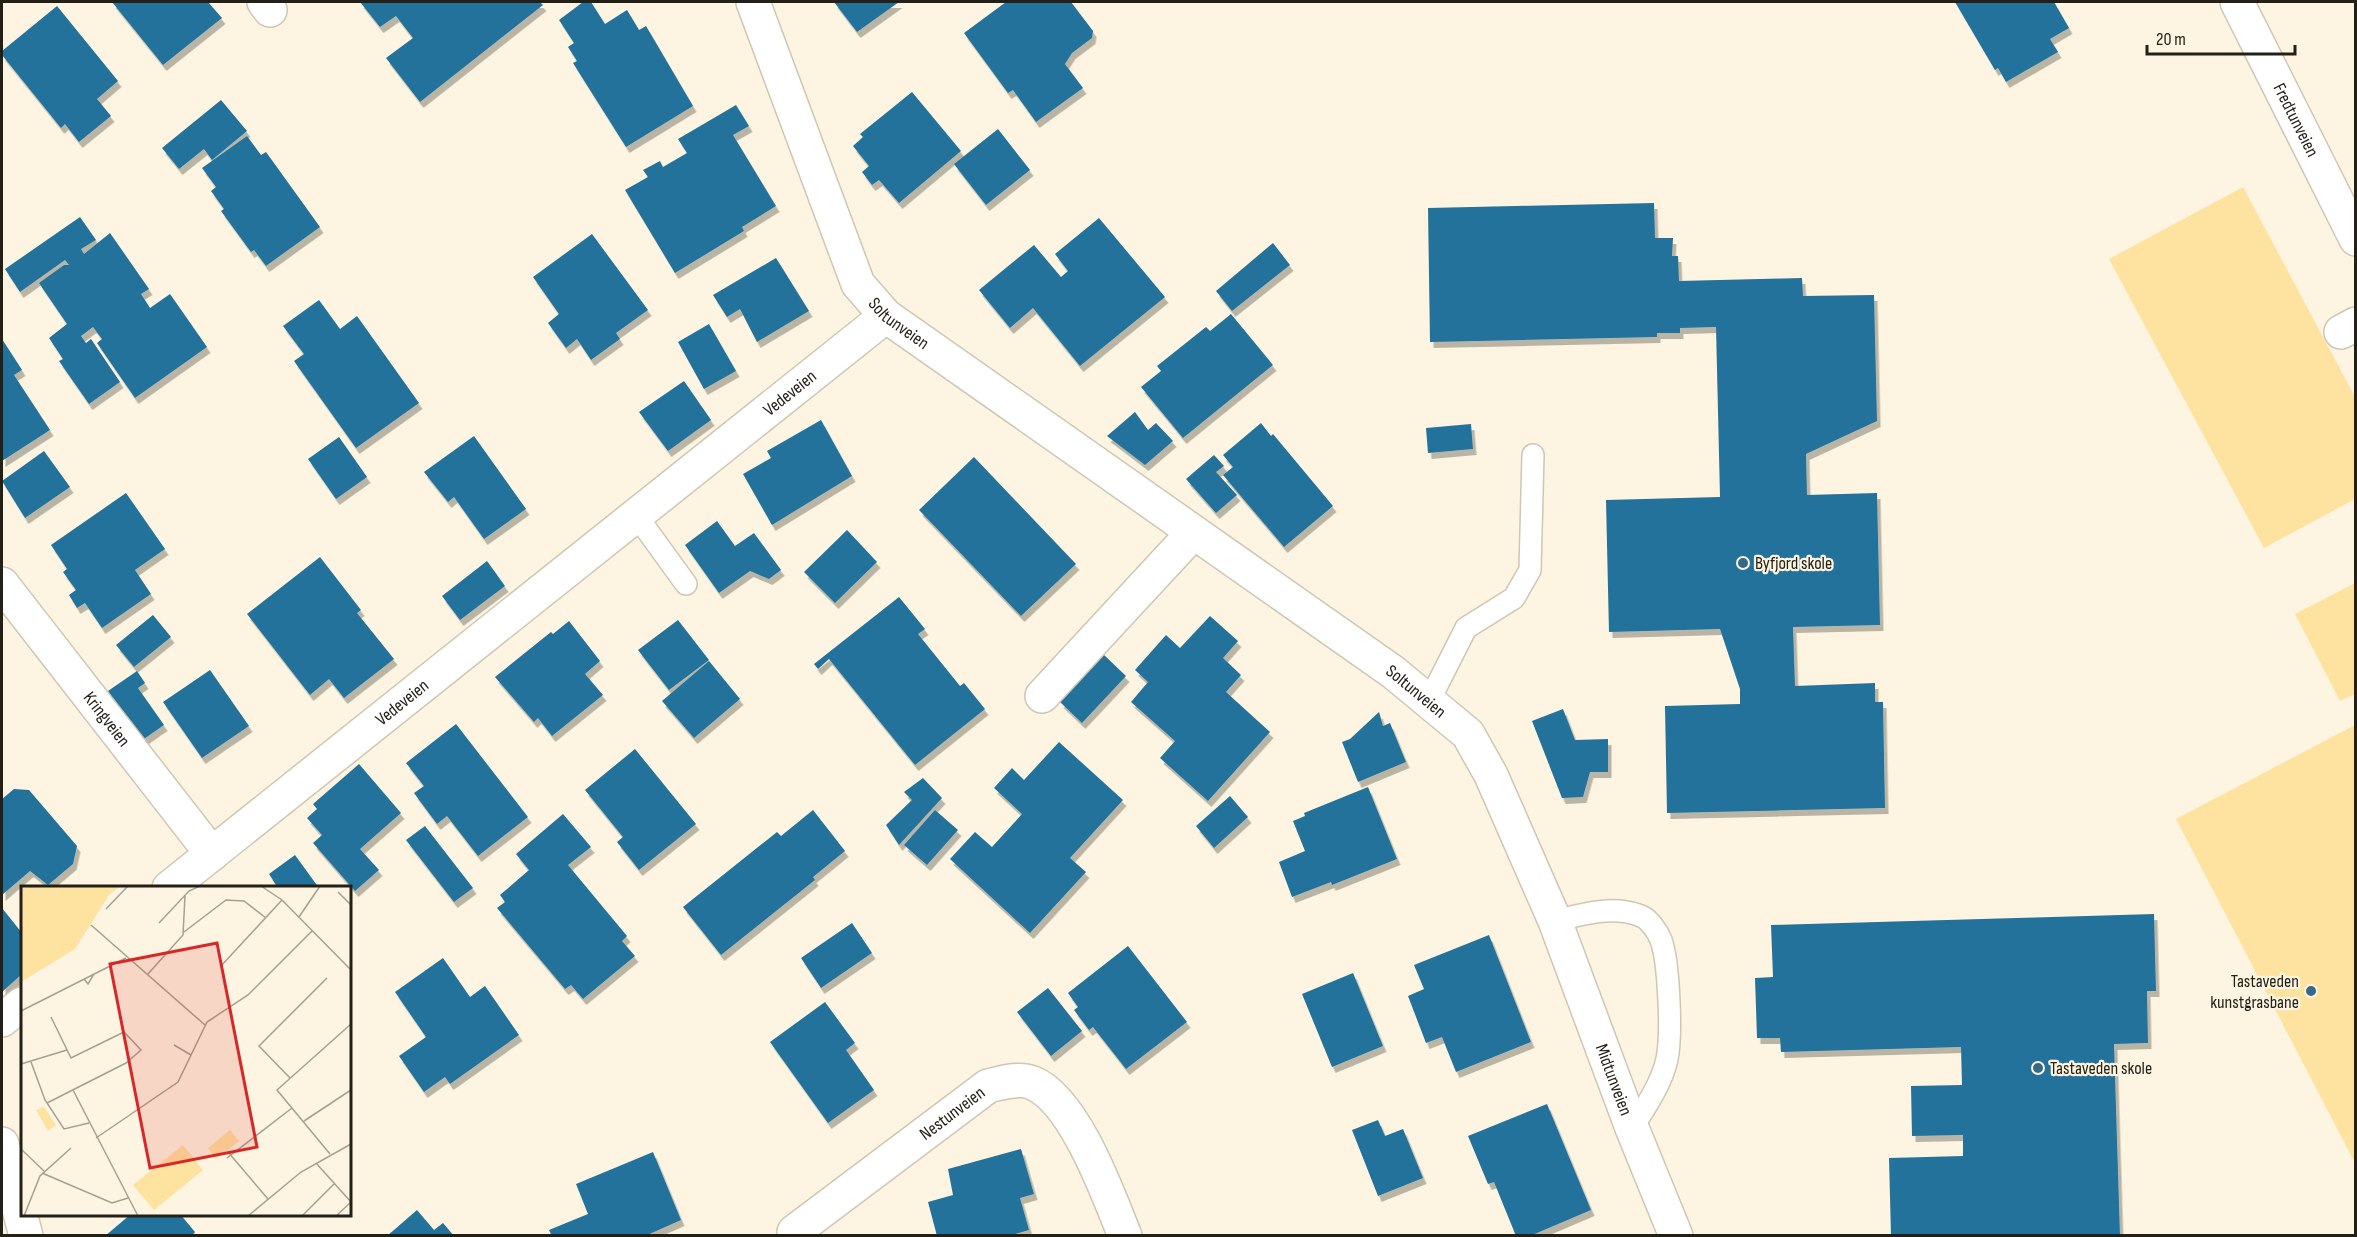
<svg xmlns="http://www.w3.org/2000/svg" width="2357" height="1237" font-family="'Sofia Sans Condensed',sans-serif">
  <defs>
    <filter id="shadow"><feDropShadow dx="3.5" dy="6" stdDeviation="0" flood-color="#0004"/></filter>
  </defs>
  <rect width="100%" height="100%" fill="#fdf5e1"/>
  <path fill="#fee2a0" d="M2243,187l112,210v102l-91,49 -155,-289z
    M2355,583v111l-15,7 -45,-87z
    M2355,725v438l-179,-344z"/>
  <path fill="#23729b" filter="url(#shadow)" d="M112,2h96l14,16 -59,47z
    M360,2h180l3,3 -123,97 -34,-44 27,-20 -17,-22 -16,11z
    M583,2h8l14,22 22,-14 12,20 7,-4 47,80 -67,41 -53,-84 4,-2 -9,-14 6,-4 -15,-23z
    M834,2h65l-42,30z
    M1006,2h65l22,29 -1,7 -20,15 -7,11 18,24 -47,34 -23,-32 -5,3 -44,-60z
    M1955,2h99l15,26 -19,11 8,13 -52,30 -8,-14 -3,2z
    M57,6l61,75 -21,18 14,17 -32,26 -14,-18 -4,4 -59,-73v-4z
    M912,92l49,59 -62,52 -20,-23 -7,5 -10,-13 7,-6 -16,-20 10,-9 -3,-3z
    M221,100l26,31 -35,29 -8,-11 -25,20 -17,-21z
    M736,105l13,21 -16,9 43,71 -34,21 2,4 -69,42 -50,-83 23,-13 -5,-7 17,-9 3,6 24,-14 -9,-14z
    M998,129l32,41 -44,35 -32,-41z
    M247,136l14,19 5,-3 54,75 -54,39 -12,-16 -3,2 -30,-41 3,-2 -13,-18 5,-4 -14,-19z
    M1654,203l1,35h18l-1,18h6l1,25 123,-3 1,18 71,-1 3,126 -71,33 1,41 70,-2 3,132 -87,2 2,59 80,-3v19h8l2,106 -218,5 -2,-107 75,-2v-15l-20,-60 -111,3 -3,-132 114,-3 -4,-170 -36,1v5h-23v4l-227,5 -2,-134z
    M80,217l16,23 -15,9 3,5 26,-21 39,56 -8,5 9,14 20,-14 37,53 -72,51 -38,-55 5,-4 -9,-12 -12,9 5,7 5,-4 29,43 -31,22 -30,-43 4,-2 -14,-21 18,-14 -28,-41 25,-18h5l-4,-5 -45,32 -15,-23z
    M1099,218l66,79 -85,69 -47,-58 -23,20 -31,-38 55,-45 27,32 7,-6 -13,-17z
    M592,234l56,76 -32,23 4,6 -29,21 -14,-21 -11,9 -18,-25 11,-9 -26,-37z
    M1273,243l17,22 -58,46 -16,-20z
    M776,258l33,53 -52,31 -17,-33 -13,8 -14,-22z
    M319,300l21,29 17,-13 62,87 -63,45 -62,-87 10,-7 -21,-28z
    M1231,314l42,51 -90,73 -42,-51 20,-16 -4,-5 49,-39 4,4z
    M709,324l27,47 -32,18 -26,-47z
    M2,339l20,31 -8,5 36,55 -48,31z
    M684,381l27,39 -43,31 -29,-39z
    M1135,412l13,18 8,-7 17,18 -28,24 -38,-29z
    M821,420l31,56 -80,49 -29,-51 28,-16 -4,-7z
    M1261,423l10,13 2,-2 60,72 -49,41 -61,-72 10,-8 -10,-12z
    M1471,424l2,25 -45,4 -2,-25z
    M474,436l52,73 -42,30 -30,-42 -6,5 -24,-30z
    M339,437l28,40 -31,22 -28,-40z
    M44,451l26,36 -45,31 -23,-37z
    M1214,455l10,11 -8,6 21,23 -21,18 -30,-34z
    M974,457l102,107 -55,52 -102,-106z
    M126,493l39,56 -30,21 16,24 -49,34 -17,-25 -8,5 -8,-13 7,-5 -13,-18 4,-3 -16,-24z
    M717,521l18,25 19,-13 27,37 -12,9 -19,-8 -31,22 -34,-48z
    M847,530l30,32 -42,41 -31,-31z
    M320,557l41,53 -4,3 37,46 -50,39 -15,-19 -19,16 -63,-81z
    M487,561l18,25 -45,34 -18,-24z
    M899,597l26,32 -7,5 42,52 4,-3 21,26 -70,56 -86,-106 -11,10 -4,-5z
    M153,615l18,22 -37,30 -18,-22z
    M1210,616l28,25 -15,17 18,17 -15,17 44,40 -62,69 -48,-43 15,-17 -44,-39 17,-20 -13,-12 31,-35 14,13z
    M678,620l31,40 -40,30 -31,-40z
    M569,621l31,40 -15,13 18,21 -51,41 -14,-18 -4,4 -39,-45 56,-45 2,2z
    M1104,655l22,21 -44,47 -22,-21z
    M709,661l31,38 -46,39 -32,-37z
    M210,670l39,56 -47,32 -39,-56z
    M137,671l8,12 -7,5 26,37 -23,16 -33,-50z
    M1563,709l12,31 33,-1v33h-18l-7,25 -21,1 -30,-77z
    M1379,712l4,14 7,-3 16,39 -48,20 -16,-40 8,-3z
    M456,724l72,93 -50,39 -31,-40 -10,8 -23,-31 10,-7 -18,-23z
    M1059,742l64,58 -53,58 16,14 -56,61 -80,-74 25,-27 17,15 30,-33 -28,-26 18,-20 12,12z
    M635,749l61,75 -57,46 -22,-28 6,-5 -38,-47z
    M359,764l42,49 -41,36 19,21 -24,21 -42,-48 9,-8 -15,-17 10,-9 -4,-5z
    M923,778l19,20 -43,47 -13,-20 26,-25 -8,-8z
    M1368,787l29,72 -65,26 -1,-3 -39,15 -13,-35 26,-11 -12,-30 12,-5 -1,-3z
    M14,789l15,1 48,56 -4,18 -25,21 -18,-14 -28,24v-96z
    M1230,796l18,21 -34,31 -18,-22z
    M813,810l32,41 -32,26 2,3 -94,75 -38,-48 94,-75 4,4z
    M935,810l23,20 -31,35 -23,-20z
    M563,814l28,33 -23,18 59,71 -5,5 13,15 -52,43 -12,-14 -6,4 -68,-81 8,-6 -5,-7 29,-25 -13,-16z
    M425,826l48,62 -19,14 -48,-62z
    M295,855l24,33h-41l-9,-14z
    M2,908l20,25v41l-20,18z
    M2154,914l2,77h-9l1,52 -34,1 6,192h-229l-2,-78 74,-2v-21l-51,1 -1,-50 51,-1 -1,-38 -180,5 -1,-14h-23l-2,-60 18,-1 -2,-52z
    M852,923l20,30 -51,35 -20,-30z
    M1489,935l42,107 -75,30 -14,-35 -16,6 -18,-47 16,-7 -10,-24z
    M1128,946l59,76 -61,47 -33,-42 -4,3 -15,-20 4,-3 -10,-14z
    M443,958l27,39 15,-11 34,49 -69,49 -5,-7 -21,15 -25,-36 27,-19 -31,-45z
    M1353,973l30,73 -51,21 -30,-73z
    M1048,988l34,43 -31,25 -34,-44z
    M825,1002l30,41 -9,7 28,40 -46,33 -58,-81z
    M1547,1104l44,106 -61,26h-14l-22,-54 -6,2 -20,-48z
    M1378,1120l7,16 18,-7 20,49 -45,18 -26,-66z
    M1021,1149l13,45 -14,4 9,32 -21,6h-71l-9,-34 25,-7 -5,-26z
    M653,1152l28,68 -36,16h-93l-3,-6 39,-16 -12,-30z
    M417,1210l17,20 9,-7 11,13h-67z
    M131,1214h49l15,18 -4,4h-86z"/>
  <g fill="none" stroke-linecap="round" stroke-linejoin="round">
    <g stroke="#cfc6b3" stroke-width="24">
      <path id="service" d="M636,515l50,69
        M1429,701l37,-73 48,-30 16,-28 3,-115
        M1555,921c28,-7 57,-16 86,-5 8,3 17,16 20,24 8,22 11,95 6,119 -5,24 -22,49 -35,69"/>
    </g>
    <g stroke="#cfc6b3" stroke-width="36">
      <g id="minor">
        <path d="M264,2l6,8"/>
        <path id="s1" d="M753,2l105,282 28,32 507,356 75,62 23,41 64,146 77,207 44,108"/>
        <path id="s2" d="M2237,2l119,237"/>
        <path d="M2341,332l15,-8"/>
        <path id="s3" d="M2,584l210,270"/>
        <path d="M1042,696l151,-163"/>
        <path id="s4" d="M169,888l717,-572"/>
        <path d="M2,1020l20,-16"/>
        <path d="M2,1144l24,92"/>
        <path id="s5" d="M795,1236l-1,-4 194,-146c13,-3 31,-9 45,-3 42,18 75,111 92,153"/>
      </g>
    </g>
    <use href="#service" stroke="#fff" stroke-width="21"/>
    <use href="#minor" stroke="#fff" stroke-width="33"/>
  </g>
  <g fill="#366987" stroke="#fdf5e1" stroke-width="2">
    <circle cx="1743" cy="563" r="6"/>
    <circle cx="2311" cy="991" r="6"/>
    <circle cx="2038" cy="1068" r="6"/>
  </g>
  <g text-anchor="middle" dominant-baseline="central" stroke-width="4.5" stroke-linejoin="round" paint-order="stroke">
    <g font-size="18" fill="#232018" stroke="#fdf5e1">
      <text stroke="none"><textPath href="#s2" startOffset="132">Fredtunveien</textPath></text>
      <text stroke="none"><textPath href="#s1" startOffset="358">Soltunveien</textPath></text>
      <text stroke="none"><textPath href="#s4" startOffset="794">Vedeveien</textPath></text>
      <text stroke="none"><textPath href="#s1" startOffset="993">Soltunveien</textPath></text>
      <text stroke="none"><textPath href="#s4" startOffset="298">Vedeveien</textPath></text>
      <text stroke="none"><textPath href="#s3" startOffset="171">Kringveien</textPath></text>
      <text stroke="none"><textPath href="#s1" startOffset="1436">Midtunveien</textPath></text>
      <text stroke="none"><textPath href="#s5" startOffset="202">Nestunveien</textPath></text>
    </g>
    <g font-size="18" fill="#232018" stroke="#fdf5e1" text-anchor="start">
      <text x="1755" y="563">Byfjord skole</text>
      <text x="2299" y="981" text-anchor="end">Tastaveden<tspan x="2299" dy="21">kunstgrasbane</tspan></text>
      <text x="2050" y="1068">Tastaveden skole</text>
    </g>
  </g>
  <g transform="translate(21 886)">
    <rect width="330" height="330" fill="#fdf5e1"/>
    <path d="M0,0h100l-12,9 -34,54 -54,33zM23,221l12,18 -8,6 -12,-21zM209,244l9,11 -23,18 -8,-11zM162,259l20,25 -49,40 -21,-25z" fill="#fee2a0"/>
    <path fill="none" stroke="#a6a091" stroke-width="1.5" d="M240,0l21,14 69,70M317,6l13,13M85,23l22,-23M278,31l21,-31M138,37l30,-32 11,-5M70,39l114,100M163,46l42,-32 18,1 22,17M200,80l61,-66M126,89l36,-40 2,-39M63,93l4,5 6,-10M0,125l105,-53M153,159l17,10M10,176l14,38 19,29 25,-6M0,178l46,-14M269,192l-31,-32 68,-68M52,204l65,126M26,217l79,-40 15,-13 -17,-18 -53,26 -20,-41M283,235l47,-31M75,252l82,-56 29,-60 41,-27 64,-64M0,263l23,22M207,266l40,47M309,268l-53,-64 74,-66M206,272l65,-50M295,277l35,39M21,287l70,30 16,-5M3,330l16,-40 31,-28M227,330l53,-44 50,-28M281,330l32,-32M315,330l15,-14"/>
    <path fill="#d62828" fill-opacity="0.15" stroke="#d62828" stroke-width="3" d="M196,57l40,204 -107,21 -40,-204z"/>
    <rect width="330" height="330" fill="none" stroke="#232018" stroke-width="3"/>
  </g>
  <rect width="2357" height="1237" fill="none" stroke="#232018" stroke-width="6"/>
  <path d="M2147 45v9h148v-9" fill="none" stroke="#232018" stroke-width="3"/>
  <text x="2156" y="45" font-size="18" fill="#232018" stroke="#fdf5e1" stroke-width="4.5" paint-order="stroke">20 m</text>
</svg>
